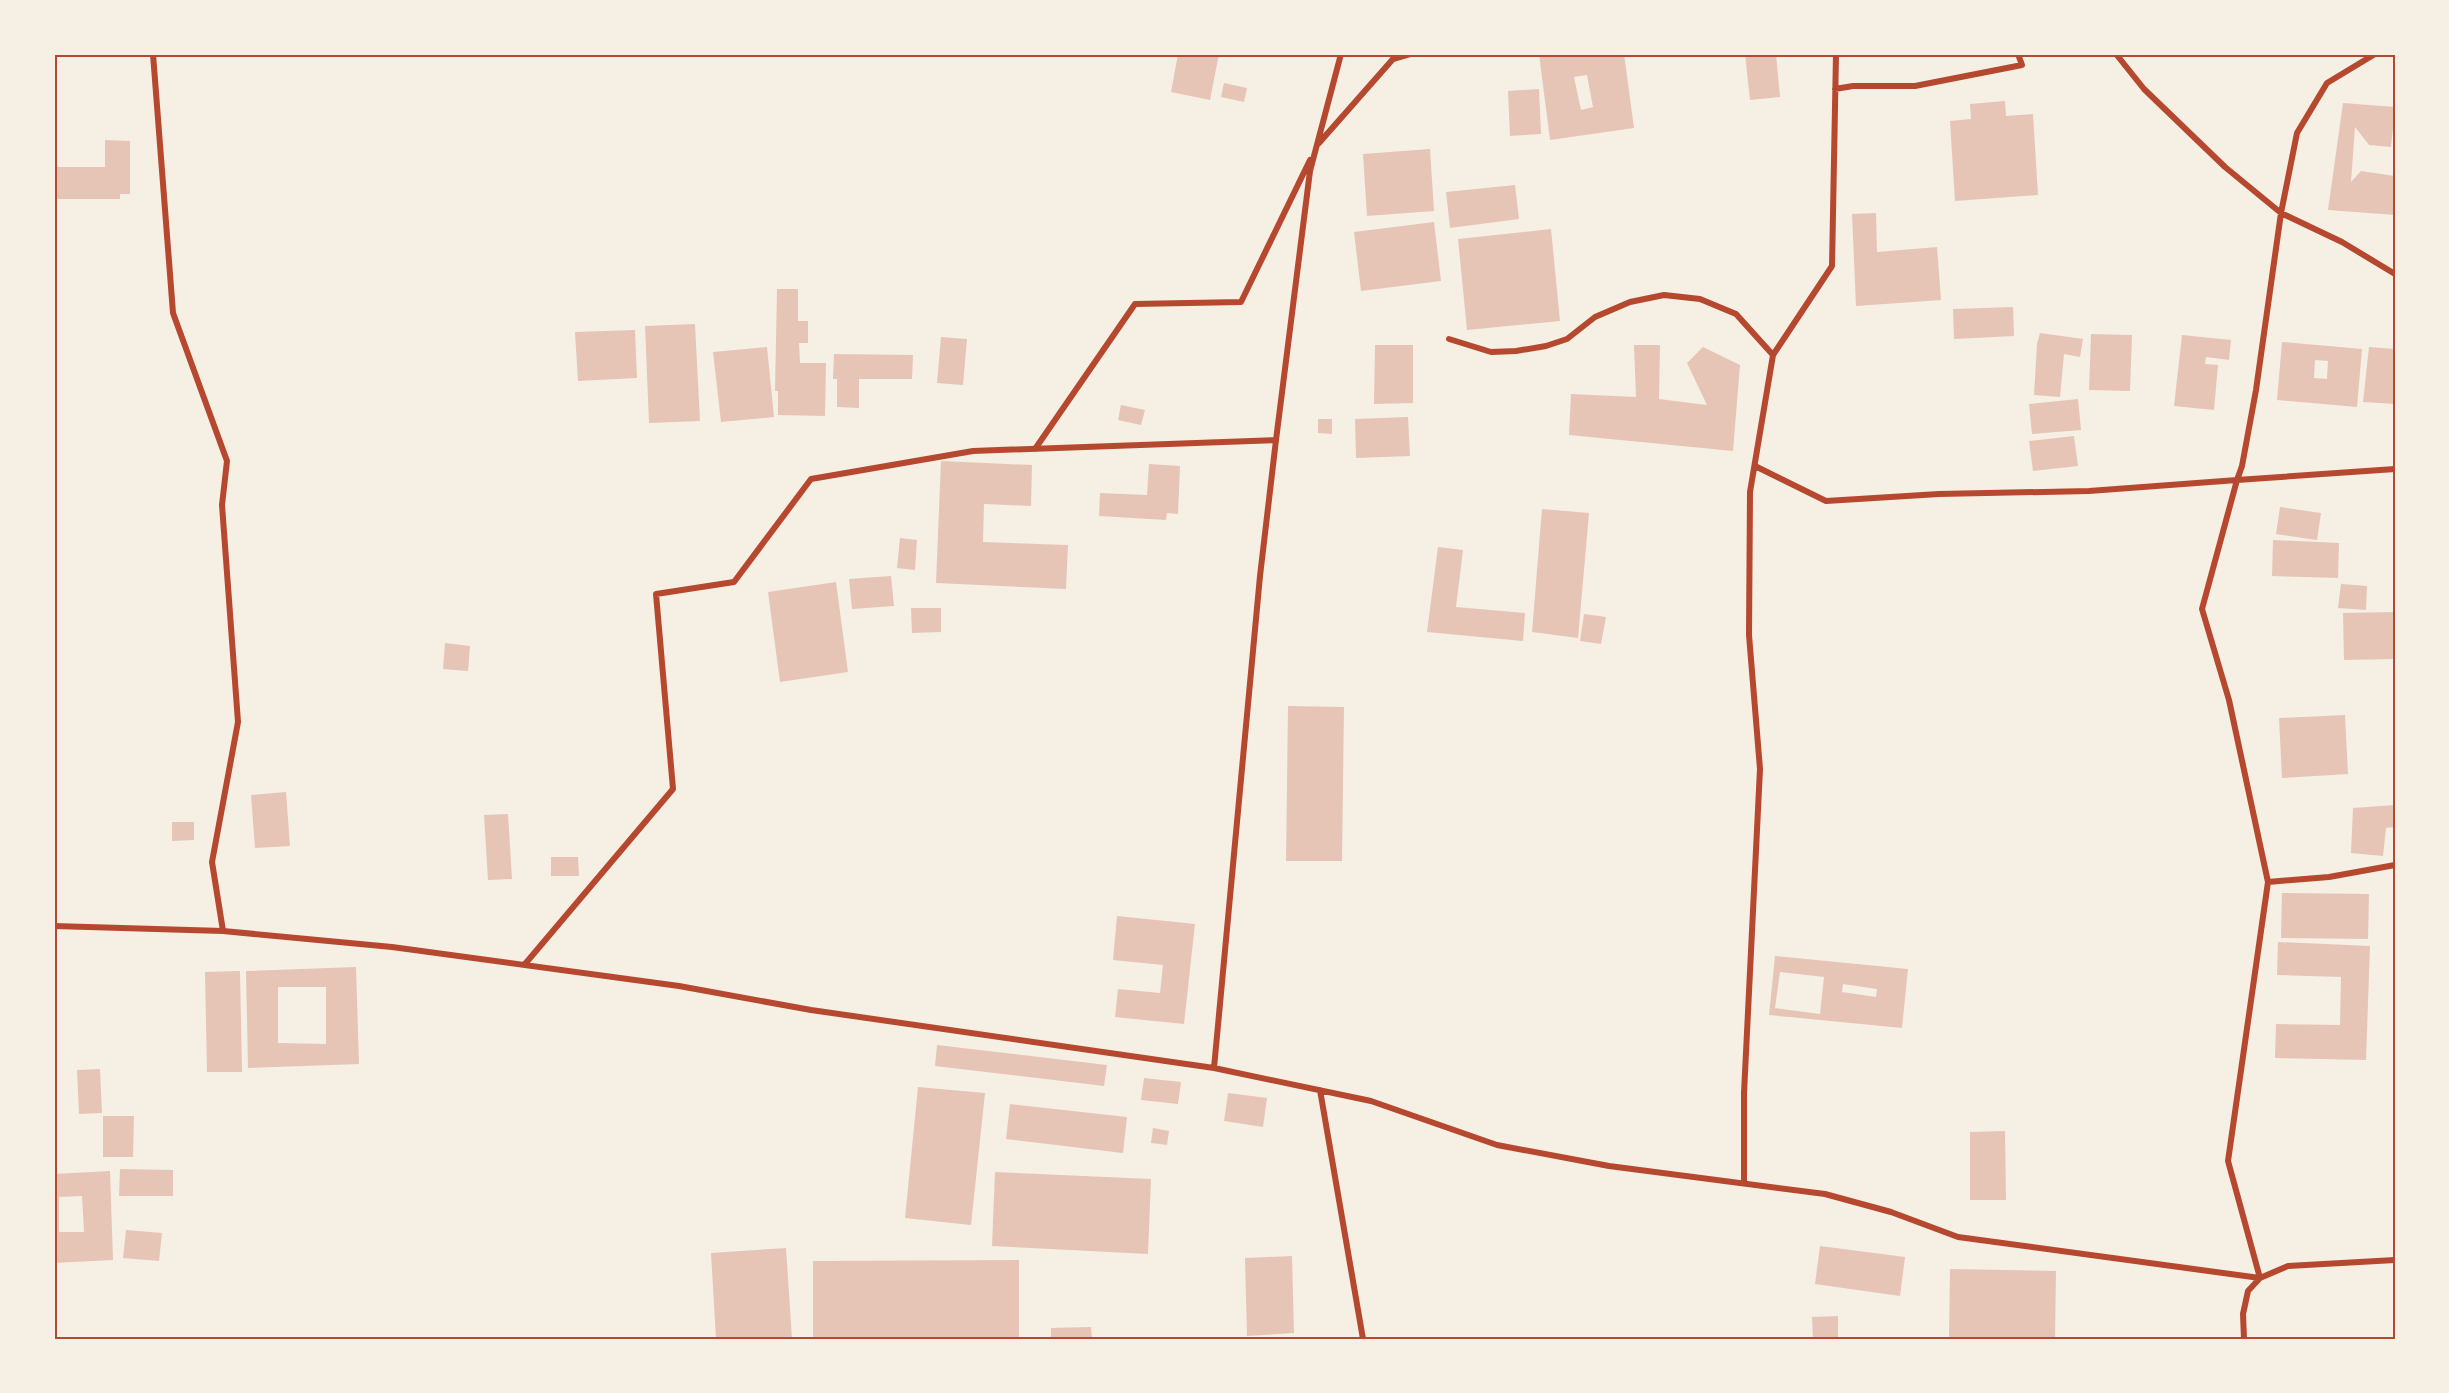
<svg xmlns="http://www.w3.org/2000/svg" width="2449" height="1393" font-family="'PT Sans Narrow',sans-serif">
  <rect width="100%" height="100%" fill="#f6efe4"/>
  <path fill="#e6c5b7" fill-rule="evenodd" d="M1178,54h41l-9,46 -39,-8z
    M1539,54h85l10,74 -84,12zM1587,75l6,32 -12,3 -7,-33z
    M1745,54h31l4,43 -30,3z
    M1224,83l23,5 -3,14 -23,-5z
    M1539,89l2,45 -31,2 -2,-45z
    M2005,101l1,15 27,-2 5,81 -83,6 -5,-80 21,-2 -1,-15z
    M2343,103l52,4 -4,40 -22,-2 -14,-18 -4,55 10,-11 34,5v39l-67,-5z
    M57,119v48h48v-27l25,1v53h-10v5h-66v-79z
    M1430,149l4,62 -67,5 -4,-62z
    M1515,185l4,34 -69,9 -4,-36z
    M1876,213l1,39 60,-5 4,53 -85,6 -4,-92z
    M1434,222l7,59 -80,10 -7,-59z
    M1551,229l9,92 -93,9 -9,-91z
    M777,289h21v32h10v22h-9l1,20h26l-1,53 -47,-1v-24h-3z
    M2013,307l1,29 -60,3 -1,-30z
    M695,324l5,97 -51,2 -4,-97z
    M635,330l2,48 -59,3 -3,-49z
    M2040,333l43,6 -3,18 -16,-3 -4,43 -26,-2 3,-51z
    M2091,334l41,1 -2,56 -41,-1z
    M2182,335l49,5 -2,20 -23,-3 -1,7 13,1 -4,45 -40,-4z
    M941,337l26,2 -4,46 -26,-2z
    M2282,342l80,7 -5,58 -80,-7zM2315,360l13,1 -1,18 -13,-1z
    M1375,345h38v58l-39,1z
    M1634,345h26l-1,54 48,6 -20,-42 16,-16 37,18 -7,86 -164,-16 2,-41 65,3z
    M767,347l7,70 -53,5 -8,-70z
    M2369,347l26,2v55l-32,-2z
    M834,354l79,1 -1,24h-53v29l-22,-1v-28h-4z
    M2078,399l3,31 -49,4 -3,-30z
    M1121,405l24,5 -4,15 -23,-5z
    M1408,417l2,39 -54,2 -1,-39z
    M1318,419h14v15l-14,-1z
    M2074,436l4,30 -45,5 -4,-30z
    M941,461l91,4 -1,41 -47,-2 -1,38 85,3 -2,44 -130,-6z
    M1149,464l31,2 -2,48 -11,-1 -1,7 -67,-4 1,-23 47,2z
    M2280,507l41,6 -4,27 -41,-6z
    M1542,509l47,4 -11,125 -46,-6z
    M900,538l17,2 -2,30 -18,-2z
    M2273,540l66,3 -1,35 -66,-2z
    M1438,547l25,3 -7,57 69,6 -2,28 -96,-9z
    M891,576l3,30 -42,3 -3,-30z
    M836,582l12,90 -68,10 -12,-90z
    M2341,584l26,2 -1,24 -28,-2z
    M911,608h30v24l-29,1z
    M2395,612v47l-51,1 -1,-47z
    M1584,614l22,3 -5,27 -21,-3z
    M445,643l25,3 -2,25 -25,-2z
    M1288,706l56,1 -2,154h-56z
    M2345,715l3,59 -66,4 -3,-60z
    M286,792l4,54 -35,2 -4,-53z
    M2395,805v22l-9,1 -3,28 -32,-3 2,-45z
    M508,814l4,65 -24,1 -4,-65z
    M172,822h22v18l-22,1z
    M551,857h27l1,19h-28z
    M2282,893l87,1 -1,45 -87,-1z
    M1117,916l78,8 -11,100 -69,-7 3,-28 42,4 3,-28 -50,-5z
    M2278,942l92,4 -4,114 -91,-2 1,-34 64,1 1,-48 -64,-2z
    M1775,956l133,13 -6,59 -133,-13zM1780,972l44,5 -4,37 -45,-6zM1843,984l34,5 -1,8 -34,-5z
    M356,967l3,97 -111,4 -2,-97zM278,987h48v57l-48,-1z
    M240,971l2,101h-35l-2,-100z
    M937,1045l170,20 -3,21 -169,-20z
    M100,1069l2,44 -23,1 -2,-44z
    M1144,1078l37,4 -3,22 -37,-4z
    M918,1087l67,6 -14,132 -66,-7z
    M1228,1093l39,5 -4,29 -39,-6z
    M1010,1104l117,13 -4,36 -117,-14z
    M103,1116h31l-1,41h-30z
    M1153,1128l16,3 -2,14 -16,-2z
    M2005,1131l1,69h-36v-68z
    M120,1169l53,1v26h-54z
    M110,1171l3,89 -59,3v-89zM82,1196l2,36h-25v-35z
    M995,1172l156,7 -3,75 -156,-8z
    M126,1230l36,3 -3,28 -36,-3z
    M1820,1246l85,11 -5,39 -85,-12z
    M786,1248l6,91h-76l-5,-86z
    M1292,1256l2,77 -47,3 -2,-78z
    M1019,1260v79h-206v-78z
    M1950,1269l106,2 -1,68h-106z
    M1838,1316v23h-25l-1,-22z
    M1091,1327l1,12h-41v-11z"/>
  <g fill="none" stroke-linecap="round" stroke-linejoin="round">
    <path stroke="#b5482f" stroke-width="6" d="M153,54l20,259 54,148 -5,44 16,217 -26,140 11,69
      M2116,54l28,35 81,78 56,46 61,29 53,32
      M1835,89l18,-3h62l107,-21 -4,-11
      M1319,143l74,-84 17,-5
      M1449,339l42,13 25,-1 30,-5 21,-7 28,-22 35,-15 34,-7 36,4 36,15 37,41
      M1035,449l100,-145 106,-2 69,-142
      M1755,466l71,35 113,-7 150,-3 148,-11 5,-14 14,-76 25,-177 16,-80 30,-50 48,-29
      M2268,882l61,-5 66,-12
      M54,926l169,5 169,16 287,39 132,24 403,58 157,33 126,44 112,21 216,28 66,18 67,25 302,41 -32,-117 40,-279 -39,-182 -27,-91 35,-129 158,-11
      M525,964l148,-175 -17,-195 78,-12 77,-103 162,-28 303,-11
      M1214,1068l46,-492 16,-136 34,-269 31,-117
      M1320,1090l43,249
      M1744,1183v-90l16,-324 -11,-134 1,-143 23,-137 59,-89 4,-212
      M2244,1339l-1,-25 5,-23 12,-13 28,-12 107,-6"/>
  </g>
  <rect width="2449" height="1393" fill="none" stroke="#f6efe4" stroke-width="111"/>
  <rect x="56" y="56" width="2338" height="1282" fill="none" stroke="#b5482f" stroke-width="2"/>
</svg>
